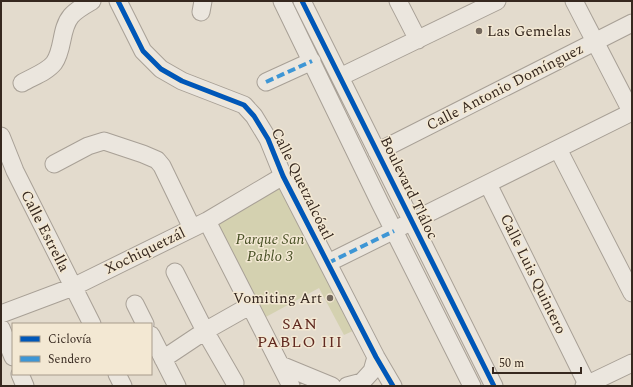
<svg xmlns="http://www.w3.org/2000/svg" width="633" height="387" font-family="Spectral,serif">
  <rect width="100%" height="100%" fill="#e3dbcd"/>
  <path fill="#d4d1b0" d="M281,184l74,146 -11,5 -25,-47 -55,30 -48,-95z"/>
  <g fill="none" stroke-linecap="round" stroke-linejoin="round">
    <g stroke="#a8a096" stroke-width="19">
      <path id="minor" d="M118,1l25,50 18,18 21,12 62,24 10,11 14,23 15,37 93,181 17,29
        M282,1l98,202 92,183
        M302,1l192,385
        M398,1l20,39
        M574,1l58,112
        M201,12l2,-11
        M340,77l157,-76
        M266,82l46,-21
        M22,83c10,-6 25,-11 32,-20 10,-14 6,-34 17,-47 5,-6 14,-11 21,-15
        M1,136l14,35 77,153
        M558,149l74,144
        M377,152l255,-129
        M54,164l34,-18 16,-5 39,13 14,6 5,6 30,62
        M488,184l100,202
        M207,221l84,165
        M328,263l304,-151
        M175,272l30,59 30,52
        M135,304l10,20
        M1,314l72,-27 134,-66 76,-45
        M1,328l12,29
        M151,335l26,51
        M163,359l42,-28 46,-26
        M281,365l51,21
        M20,374l5,12
        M117,374l6,12
        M347,386l15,-4 10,-11 4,-14
        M584,386l48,-23"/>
    </g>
    <use href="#minor" stroke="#ebe6de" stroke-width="17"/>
    <path stroke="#3e96d5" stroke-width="4" stroke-dasharray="8 4" stroke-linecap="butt" d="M266,82l46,-21
      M328,263l66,-32"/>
    <g stroke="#f3e8d3" stroke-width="8">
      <path id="cycleway" d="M118,1l25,50 18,18 21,12 62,24 10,11 14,23 15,37 93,181 17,29
        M302,1l192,385"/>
    </g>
    <use href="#cycleway" stroke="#0057b8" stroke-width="5"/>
  </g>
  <g fill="#73675c" stroke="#f3e8d3" stroke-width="1.5">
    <circle cx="479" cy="31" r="4"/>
    <circle cx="330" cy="298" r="4"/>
  </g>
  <g text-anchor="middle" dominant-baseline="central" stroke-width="3" stroke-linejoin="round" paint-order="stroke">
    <g font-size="15" fill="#36281f" stroke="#f3e8d3" text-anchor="start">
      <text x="487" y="31">Las Gemelas</text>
      <text x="322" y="298" text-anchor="end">Vomiting Art</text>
    </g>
    <g font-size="15" fill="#36281f" stroke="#f3e8d3">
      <text transform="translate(505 87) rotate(-27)">Calle Antonio Domínguez</text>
      <text transform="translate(302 184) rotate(64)">Calle Quetzalcóatl</text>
      <text transform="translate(409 188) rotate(64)">Boulevard Tláloc</text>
      <text transform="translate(45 231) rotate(63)">Calle Estrella</text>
      <text transform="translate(145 251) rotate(-26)">Xochiquetzál</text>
      <text transform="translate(533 274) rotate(64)">Calle Luis Quintero</text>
    </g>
    <g font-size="15" font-style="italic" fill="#495126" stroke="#f3e8d3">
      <text x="270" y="239">Parque San<tspan x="270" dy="17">Pablo 3</tspan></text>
    </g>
    <g font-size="16" letter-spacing="1" fill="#602920" stroke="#f3e8d3">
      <text x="300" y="324">SAN<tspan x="300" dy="18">PABLO III</tspan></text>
    </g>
  </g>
  <rect width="633" height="387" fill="none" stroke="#36281f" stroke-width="4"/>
  <rect x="12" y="323" width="140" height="52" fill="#f3e8d3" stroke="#a79b8b"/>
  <rect x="20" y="336" width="20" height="6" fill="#0057b8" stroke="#a79b8b"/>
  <text x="48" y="343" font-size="12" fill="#36281f">Ciclovía</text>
  <rect x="20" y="356" width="20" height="6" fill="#3e96d5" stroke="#a79b8b"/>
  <text x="48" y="363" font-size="12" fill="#36281f">Sendero</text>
  <path d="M493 367v6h88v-6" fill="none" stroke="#36281f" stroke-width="2"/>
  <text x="499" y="367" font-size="12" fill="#36281f" stroke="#f3e8d3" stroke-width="3" paint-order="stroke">50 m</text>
</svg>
